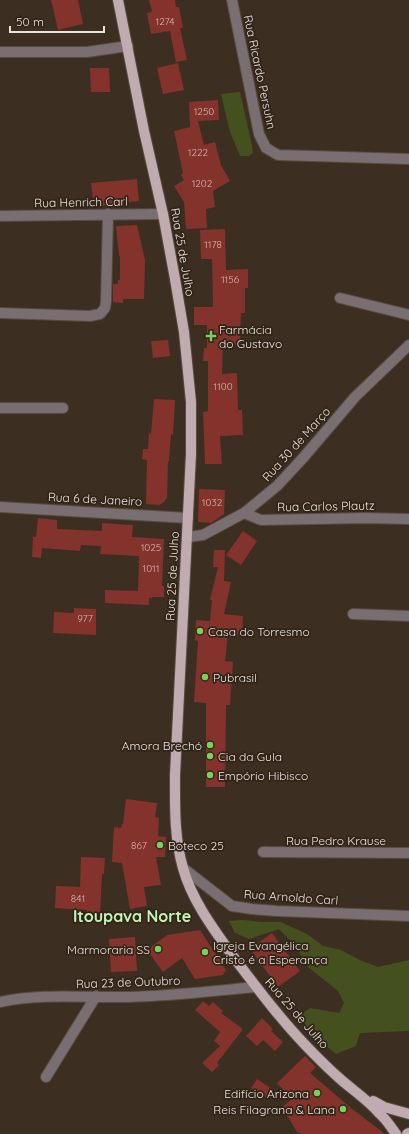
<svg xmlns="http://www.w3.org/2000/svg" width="409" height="1134" font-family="Quicksand,sans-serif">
  <rect width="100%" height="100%" fill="#3c2e21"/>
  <path fill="#44511f" d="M240,92l12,53 1,8 -4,3h-9l-10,-24 -9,-38z
    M243,920l19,2h19l26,12 16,12 18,4 19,10 18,7 31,-7v71l-49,2 -4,13 -20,8 -28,-23 -7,-17 9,-6 29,5 5,-10 -6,-12 -30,-24 -14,-23 -15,-15 -30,10 -14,-6 -6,-12z"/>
  <path fill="#84322c" d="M51,0h27l5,24 -25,6z
    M149,0h26l1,7h3l4,21h-3l7,32 -11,2 -6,-31 -19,3 -4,-21 5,-1z
    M178,63l6,27 -21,4 -6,-26z
    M90,68h19l1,24h-19z
    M218,100l1,20 -21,1 6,24 11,-3 6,23 9,16 -17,10 2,16 -9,2 1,19 -21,1 -2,-27 -10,-16 10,-6 -3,-5 2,-2 -9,-42 16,-4 -1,-25z
    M137,179l2,22 -29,3v1l-16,2 -3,-24z
    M137,225l8,35 -1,39h-21v4l-10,-1v-18h5v-4h2v-24h-1l-3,-30z
    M225,229l1,41 22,-1v19h-3v25h-4l-1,32h-17l-1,29 15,-1 1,37h4l1,25 -23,1 2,28h-17l-2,-52 5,-1v-50h-5l1,-13h3v-23h-13v-18h19l-1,-48h-11l-1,-29z
    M168,340l2,16 -17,2 -2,-17z
    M154,399l21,1 -2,35 -2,-1 -2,27h-1l-1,37 -3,4 -5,3 -13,-1 1,-44 -5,-1 1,-10h5l1,-16 2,1z
    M199,489l26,1 -1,24 -13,9 -13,-1z
    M38,518l19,2v9l45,2v-8l31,2 -1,12 32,2 -2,47h2v11h-12v1h-3v7l-44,-2v-13l33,1 1,-35 -39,-2 1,-8 -20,-1 -1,6 -38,-3 -1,10 -9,-1 1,-20h3z
    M243,531l14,10 -16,24 -15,-10z
    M214,550h11l-1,31 7,1 -7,32 19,2 -1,19 -14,-1 -3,27 8,1 -3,43h-4l-1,82h-19v-84l-12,-1 4,-61 -3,-1 1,-20 14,1 2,-21h-2l8,-33h-5z
    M74,608l22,1v26l-43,-2 1,-21 20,1z
    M126,799l31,4 -2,14 4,1 -1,18 8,1 -1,20h-9l5,28 -17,2 3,19 -17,3 -8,-46 -10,-1 2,-35 7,1 1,-4h1z
    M81,857l24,1 -1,16h-2l-2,41 -14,-1 1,-4 -32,-2 1,-22 24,1z
    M200,930l26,40 -3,5 -28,4 -13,-21 -19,14 -16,-22 20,-15z
    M272,933l28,38 -22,16 -28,-38z
    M135,937l2,34 -26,1 -2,-33z
    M203,1001l6,5 4,-4 10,9 -2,2 22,16 -26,34 2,2 -7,7 -10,-9 18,-17 -6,-5 6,-9 -25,-22z
    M262,1018l11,11 -2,2 12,11 -8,9 -12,-11 -6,6 -11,-10z
    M305,1056l11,11 -6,6 41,35 34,26h-83l-5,-2 -15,-25 10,-8 -15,-16z
    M257,1079l15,10 -5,9 -16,-10z"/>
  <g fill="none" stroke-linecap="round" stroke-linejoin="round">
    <g stroke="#584b3f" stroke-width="12">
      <path id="minor" d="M232,0l27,134 7,14 12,7 131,4
        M0,52h87l41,-6
        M0,216l163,-2
        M340,298l69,17
        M0,313l90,3 10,-2 5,-6 1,-7 2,-87
        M0,408h63
        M0,507l188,11
        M244,513l17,7 104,-2 44,1
        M188,537l15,-2 41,-22 33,-27 26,-28 52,-61 54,-52
        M353,614l56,2
        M263,852l146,1
        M183,868l49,38 20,3 25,2 132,5
        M0,1002c42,-9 86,-4 128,-5 43,-1 85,-6 128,-10
        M46,1077l50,-81"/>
    </g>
    <g stroke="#584b3f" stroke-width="12">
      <path id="major" d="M118,0l26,131 19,83 12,65 9,53 7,70v52l-16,321c0,31 -1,62 8,93 9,33 32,63 52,91 25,33 50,66 79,95 8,8 16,16 24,23 13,12 29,22 41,36 7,6 12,14 17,21
        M373,1101l11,6 25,7
        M407,1134l2,-1"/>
    </g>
    <use href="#minor" stroke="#796e71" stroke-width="10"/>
    <use href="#major" stroke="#c0abb0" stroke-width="10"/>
  </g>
  <g fill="#77d259" stroke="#312418" stroke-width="1.5">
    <path d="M209 330h4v4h4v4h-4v4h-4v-4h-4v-4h4z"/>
    <circle cx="200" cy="631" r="4"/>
    <circle cx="205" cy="677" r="4"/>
    <circle cx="210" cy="745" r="4"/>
    <circle cx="210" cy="756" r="4"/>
    <circle cx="210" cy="775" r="4"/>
    <circle cx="160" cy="845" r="4"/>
    <circle cx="158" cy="949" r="4"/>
    <circle cx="205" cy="952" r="4"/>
    <circle cx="317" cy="1093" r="4"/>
    <circle cx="343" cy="1109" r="4"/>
  </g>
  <g text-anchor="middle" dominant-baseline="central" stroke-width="3.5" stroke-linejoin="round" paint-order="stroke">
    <g font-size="10" fill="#d2b7af">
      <text x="165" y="21">1274</text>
      <text x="204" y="111">1250</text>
      <text x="198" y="152">1222</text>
      <text x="202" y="183">1202</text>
      <text x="213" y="244">1178</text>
      <text x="230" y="279">1156</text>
      <text x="223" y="386">1100</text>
      <text x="212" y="502">1032</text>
      <text x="151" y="547">1025</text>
      <text x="151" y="568">1011</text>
      <text x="85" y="618">977</text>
      <text x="139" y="845">867</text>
      <text x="78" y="898">841</text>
    </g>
    <g font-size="12" fill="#ece3db" stroke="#312418">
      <text transform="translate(260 72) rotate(78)">Rua Ricardo Persuhn</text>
      <text transform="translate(81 202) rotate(-1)">Rua Henrich Carl</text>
      <text transform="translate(183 252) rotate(80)">Rua 25 de Julho</text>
      <text transform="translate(296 444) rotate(-48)">Rua 30 de Março</text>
      <text transform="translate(95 499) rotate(3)">Rua 6 de Janeiro</text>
      <text transform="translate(326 506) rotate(-1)">Rua Carlos Plautz</text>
      <text transform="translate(172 576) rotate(-87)">Rua 25 de Julho</text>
      <text x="336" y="840">Rua Pedro Krause</text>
      <text transform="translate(291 897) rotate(4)">Rua Arnoldo Carl</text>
      <text transform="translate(128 982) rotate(-2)">Rua 23 de Outubro</text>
      <text transform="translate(297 1013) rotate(49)">Rua 25 de Julho</text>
    </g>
    <g font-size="12" fill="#ece3db" stroke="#312418" text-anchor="start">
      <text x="219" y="329">Farmácia<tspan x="219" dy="14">do Gustavo</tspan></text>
      <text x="208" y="631">Casa do Torresmo</text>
      <text x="213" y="677">Pubrasil</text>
      <text x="202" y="745" text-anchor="end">Amora Brechó</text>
      <text x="218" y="756">Cia da Gula</text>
      <text x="218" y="775">Empório Hibisco</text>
      <text x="168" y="845">Boteco 25</text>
      <text x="213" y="945">Igreja Evangélica<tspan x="213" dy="14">Cristo é a Esperança</tspan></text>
      <text x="150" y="949" text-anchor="end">Marmoraria SS</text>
      <text x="309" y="1093" text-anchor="end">Edifício Arizona</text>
      <text x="335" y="1109" text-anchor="end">Reis Filagrana &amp; Lana</text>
    </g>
    <g font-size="16" font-weight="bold" fill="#c2f4b3" stroke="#312418">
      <text x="132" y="916">Itoupava Norte</text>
    </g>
  </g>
  <path d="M10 26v6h94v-6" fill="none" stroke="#ece3db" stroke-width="2"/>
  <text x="16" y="26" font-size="12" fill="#ece3db" stroke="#312418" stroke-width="3" paint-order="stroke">50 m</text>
</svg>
